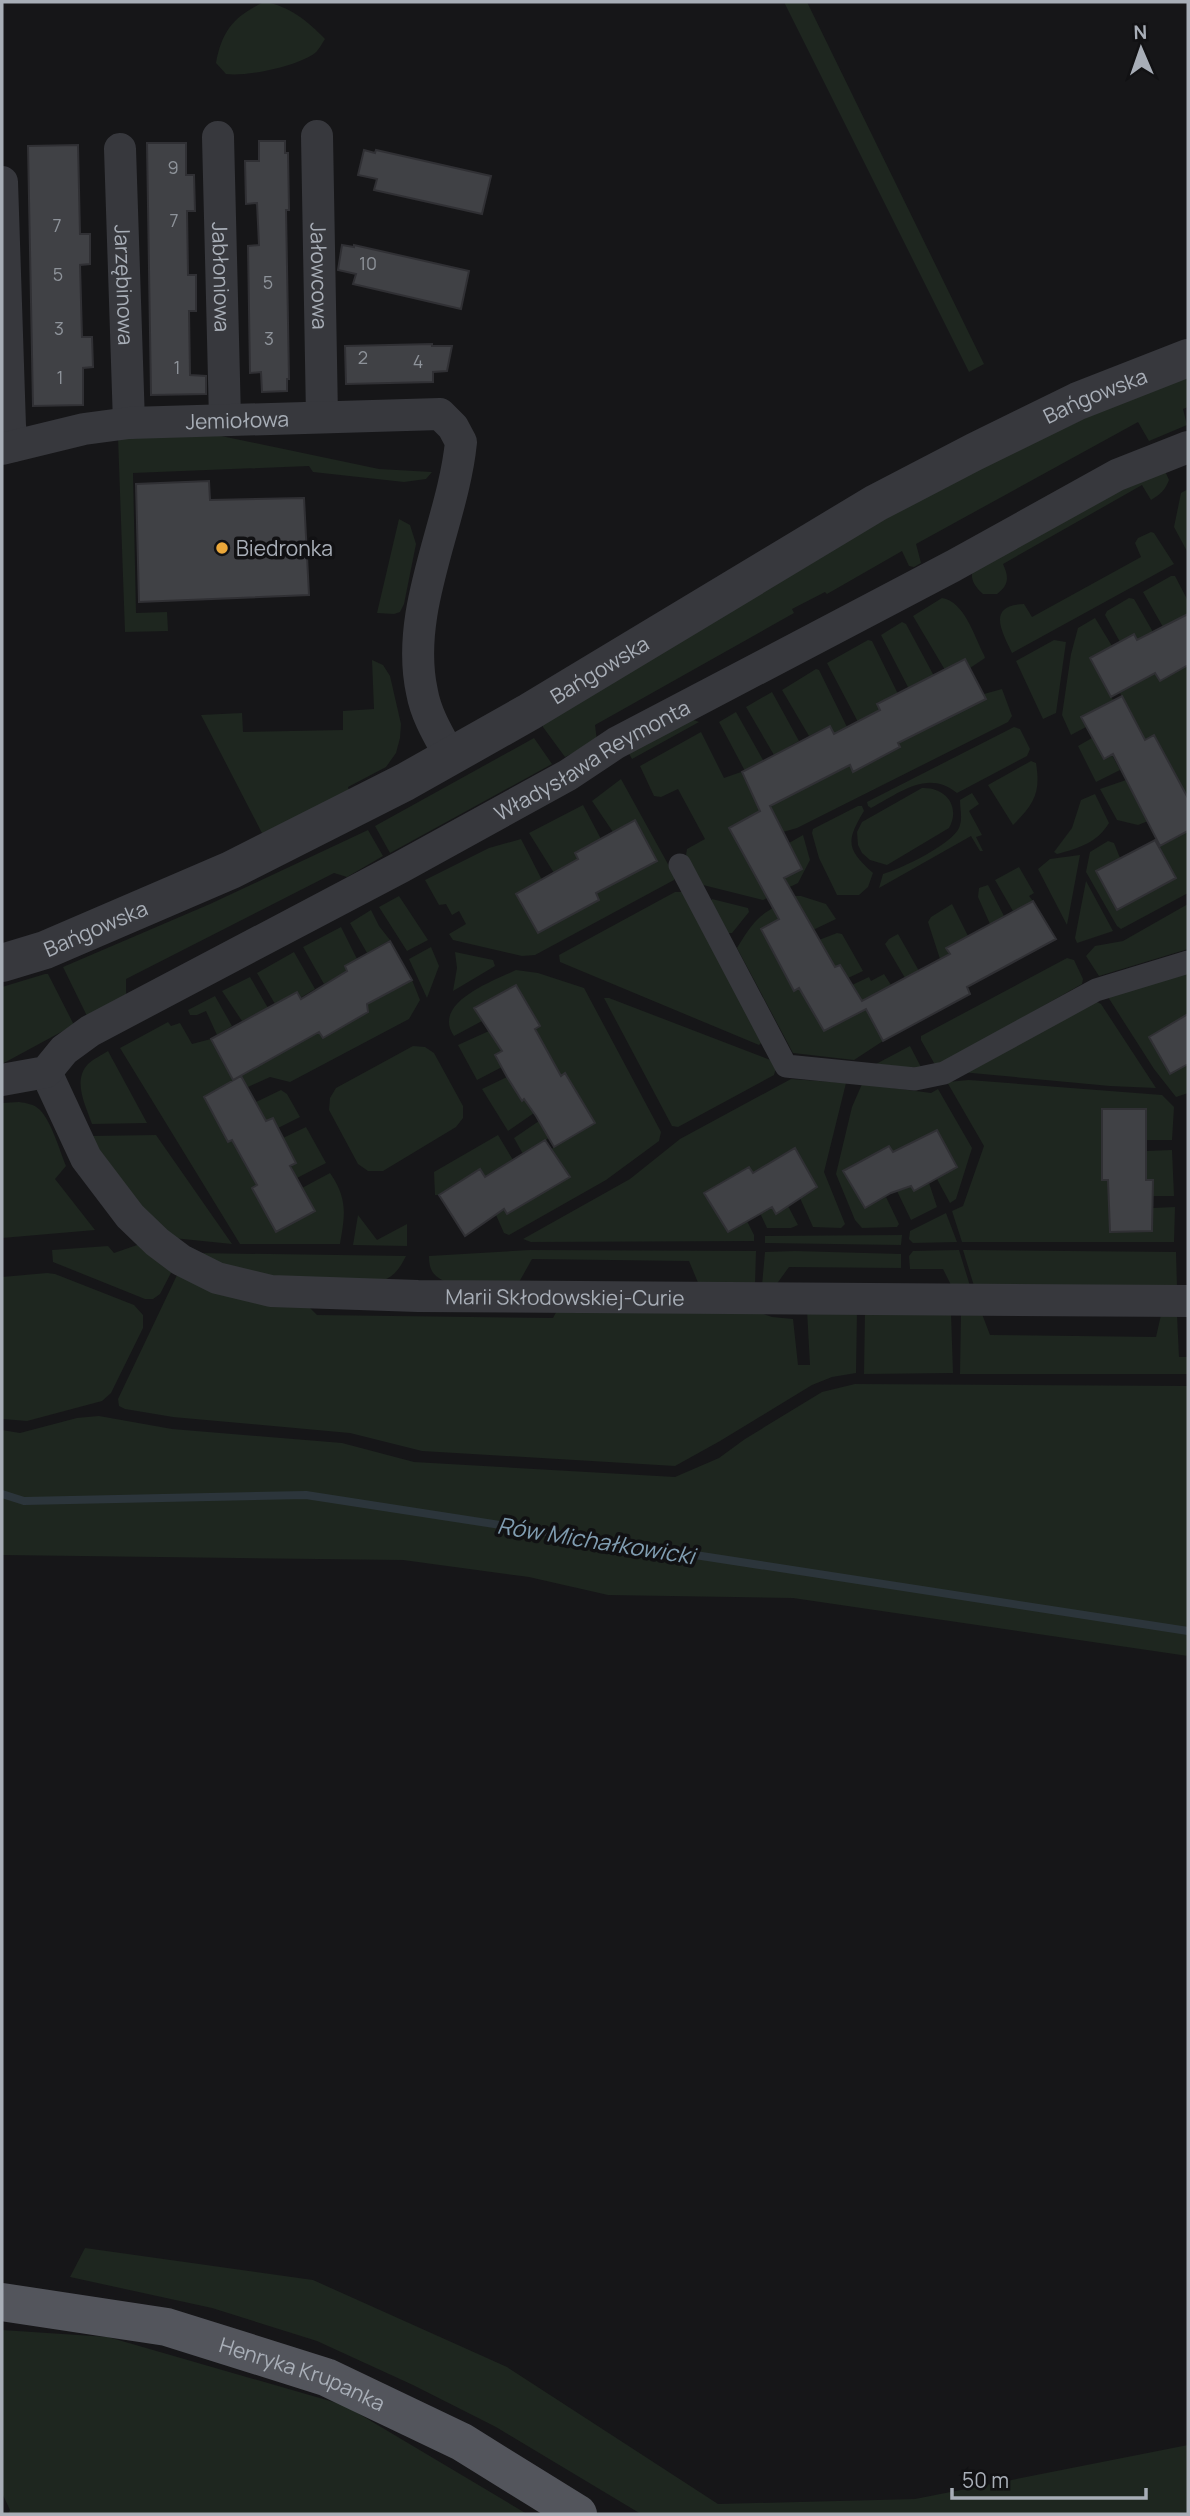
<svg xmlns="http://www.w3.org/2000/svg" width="1190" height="2516" font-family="Manrope,sans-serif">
  <rect width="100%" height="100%" fill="#161618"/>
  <path fill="#1e261f" d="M264,2c24,3 45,20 61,37 -3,4 -6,11 -10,14 -17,13 -68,24 -89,21l-10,-11c6,-33 19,-47 48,-61z
    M784,2h23l177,362 -15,8z
    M1188,371v36l-5,2 4,16 -38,16 -11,-19 -222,122 5,19 -7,4 -5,-1 -7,-15 -75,43 -2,-2 -33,17 2,4 -199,112 2,16 -32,16 -22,-30 -1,-7 383,-228z
    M202,432l177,37 53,3 -6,7 -22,3 -91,-10 -4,-6 -176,7 3,140 31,-1 1,19 -43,1 -7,-195z
    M1164,469l5,11c-4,10 -8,14 -18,20l-9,-15 -139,79c6,13 6,21 -6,30h-14c-17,-16 -13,-25 2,-39z
    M1188,489v64l-14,-26 7,-34z
    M399,519l11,6 6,19 -12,60 -4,8 -6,2 -17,-1z
    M1151,532l3,1 20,31 -162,89c-10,-21 -26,-48 12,-49l8,13 109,-60 -6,-14 3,-5z
    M1171,576h4l13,25v25l-5,-9 -20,10 -20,-35z
    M942,598c23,4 32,38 42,57l1,3 -15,10 -5,-9 -20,11 -32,-54z
    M1129,598l5,1 19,33 -16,8 -3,-6 -14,8 -15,-27 2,-4z
    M1095,618l17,28 -22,12 23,42 -31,17 4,10 -15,8 -9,-20 9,-61 7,-26z
    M902,622l4,2 28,52 -25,13 -28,-54z
    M868,640l4,1 26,53 -21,9 3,7 -22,12 -31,-59z
    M1054,640l12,2 -10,71 -13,6 -27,-58z
    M372,660l11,5 7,11 11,48 -1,14 -4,15 -10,14 -38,20 2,7 -87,41 -62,-120 41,-2 1,19 100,-2v-19l31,-2z
    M1188,665v133l-33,-62 -10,4 -25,-47 35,-20 6,8z
    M816,669l3,1 28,57 -13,7 -4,-8 -21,10 -27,-46z
    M1002,689l10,27 -4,6 -211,106 -14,4 -13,-26 80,-41 3,7 47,-24 -2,-5 88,-44 -2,-5z
    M772,692l27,49 -25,14 -28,-48z
    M736,712l27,48 -18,11 -26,-49z
    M688,718l11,4 -67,37 -4,-7z
    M1014,727l6,2 10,20 -3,7 -70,37c-30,-24 -57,0 -86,15l-3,-2 -1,-4z
    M701,732l23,46 17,-6 19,39 -31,17 33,60 40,-19 -13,-26 14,-8 7,25 -12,23 -35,17 -60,-15 -17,-30 1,-6 18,-10 -27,-50 -17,8 -7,-1 -14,-30z
    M534,738l18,26 -162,89 -15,-27z
    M1092,738l12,21 8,-4 8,15 -24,12 -18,-36z
    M1031,761l5,2c5,30 -2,41 -23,62l-25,-40z
    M621,779l53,96v5l-139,75 -13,1 -69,-16 -4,-6 17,-10 -7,-13 -7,4 -6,-11 -7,1 -14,-25 64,-32 32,-9 21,41 -26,14 23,39 59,-33 -2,-7 61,-32 -22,-41 -22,12 -21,-31z
    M1126,780l22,41 -10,4 -21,-5 -17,-31z
    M922,788c24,-1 39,19 27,40l-62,37 -17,-5 -8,-7 -4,-8 -1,-13 5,-10z
    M972,793l7,11 -10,7 13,24 -6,2 7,14h-3l-9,-15 -92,52 4,-14c18,-5 69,-30 76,-46 4,-10 1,-18 1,-28z
    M1095,794l14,29c-12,20 -30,25 -52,31l-3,-2 18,-24 9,-28z
    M583,805l18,34 -26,14 3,6 -24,14 -25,-40z
    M858,806h4l2,5c-18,30 -18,38 9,62l-5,14 -9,8h-22l-18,-37 -7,-25 1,-4z
    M368,830l15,26 -36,21 -13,-4 -208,106v18l-39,19 -24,-49 147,-63z
    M1188,831v62l-67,36 -4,-3 -31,-54 4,-20 18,-11 6,2 6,15 -24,13 21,39 58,-31 -16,-32z
    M1080,855l-13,70 -29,-56 12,-10z
    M1019,867l15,26 -5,3 4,5 -20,10 -18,-31z
    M1086,881l27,50 -36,12 -2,-5z
    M988,885l16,31 -14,8 -12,-27 1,-9z
    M675,892h8l79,150 -3,3 -199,-83 -1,-7z
    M399,896l29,44 -21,11 -28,-44z
    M795,896h6l25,8 10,15 -23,11 -13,-22 -39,21 32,61 6,-2 25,43 42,-22 17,32 -29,19 -61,-7 -56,-105c20,-33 24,-34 58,-52z
    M712,899l36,9 1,4 -17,21h-5l-16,-32z
    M952,904l16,32 -21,12 3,6 -10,5 -12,-37 3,-5z
    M1188,904v45l-89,27 -13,-20 9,-10 28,-5z
    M371,910l8,16 11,14 -23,13 -17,-30z
    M341,927l16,32 -12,7 2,5 -23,13 -21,-37z
    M837,933l5,1 21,37 -15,7 -8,-13 -5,2 -16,-27z
    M898,934l21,37 -14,7 -20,-34 4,-5z
    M431,947l8,19 -12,32 -18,-39z
    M294,952l21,37 -15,9 -3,-6 -22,12 -18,-31z
    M455,952l38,8 2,6 -42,25 4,-23z
    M1067,958l7,2 9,19 -1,5 -143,81 -5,-2 -13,-23v-4z
    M516,970l22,3 46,15 77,144 -2,9 -53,39 -97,55 -5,-2 -8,-18 8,-5 4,4 61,-37 -18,-28 43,-26 -29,-49 -4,2 -26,-47 5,-3 -24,-41 -41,22 7,14 -28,15c-23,-33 39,-55 62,-66z
    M1188,973v41l-39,23 21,37 18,-10v29l-12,4 -22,-28 -46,-72z
    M45,974h3l26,51 -72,39v-77z
    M884,974l7,11 -30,16 -9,-16 17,-8 2,4z
    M250,977l18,31 -26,13 -20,-30z
    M412,980l8,20 -11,19 -119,63 -20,-5 -22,10 -7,-11 78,-44 5,5 44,-25 -1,-8z
    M215,996l17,30 -15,9 -11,-24 -9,4h-7l-2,-5z
    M604,998h5l164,63 3,7 -2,7 -96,52 -6,-1z
    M1093,1000l8,4 55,84 -46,-2 -149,-14z
    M168,1022l3,4 9,-3 12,21 19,-5 23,41 -30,17 24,45 4,-2 25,45 -4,3 23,43 39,-19 -13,-24 28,-15c18,26 15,42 10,71h-100l-120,-196z
    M489,1031l13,20 -7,4 7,12 -25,13 -19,-35z
    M413,1046l12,1 9,6 29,53v12l-7,9 -73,44h-15l-10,-7 -29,-54 1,-12 6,-10z
    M910,1046l12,23 -46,-5z
    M108,1051l39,72 -55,1c-6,-18 -20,-43 -4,-60 5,-5 14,-9 20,-13z
    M507,1077l14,23 4,-1 9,14 -26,18 -26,-42z
    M791,1079l55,4 -22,89 21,52 -4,4 -28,-1 -13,-29 -47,-25 -5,-6 -44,26 24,38 19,-10 7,14v6l-223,1 -8,-3 107,-60 50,-40z
    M969,1080l193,15 12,12 -2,33h-26v-31h-44v70l6,1 44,51 1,-23 22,-1 -1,35h-212l-10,-31 11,-5 21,-60 -37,-64z
    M862,1084l69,9 7,-4 34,59 -16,51 -6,4 -13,-24 20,-13 -20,-36 -44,22 -4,-6 -24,62 21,-11 13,27 -2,3 -35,1 -7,-8 -19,-46 16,-67z
    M281,1090l6,4 13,23 -22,11 -12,-7 -10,-19z
    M19,1102c7,1 15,2 21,8 11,11 20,41 26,56l-11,13 40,51 -93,8v-135z
    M539,1121l10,17 -26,16 -9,-16z
    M306,1127l20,36 -29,15 -6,-12 5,-3 -13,-25z
    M156,1135l76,109 -59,-6 -38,-35 -40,-52 -5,-15z
    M498,1135l15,25 -28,17 -5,-8 -41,26h-4l-1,-23z
    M1172,1150l2,46h-21v-16h-7v-29z
    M929,1183l8,24 -26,13 -14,-29 13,-7 4,7z
    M771,1206l5,7 12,-7 10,19 -7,3h-24l-7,-15z
    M946,1213l11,29 -44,1 -4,-4 1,-8z
    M358,1215l19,25 30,-16v22l-54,-1z
    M902,1235l-1,10 -136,-2v-7z
    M140,1244l33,25 -13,25 -7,5h-8l-92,-37 -1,-12 56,-4 6,7z
    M530,1250l226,1 -1,34h-56l-10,-24 -157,-2 -14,25 -74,-3c-12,-6 -15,-12 -15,-25z
    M959,1250l11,36 -19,-1 -8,-16h-33l-1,-13 4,-5z
    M963,1250l213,2 1,36 -203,-2z
    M795,1251l106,3v14l-112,-1 -13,18h-14l3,-33z
    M194,1253l212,3c-6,12 -11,20 -24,25l-91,-1 -60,-11z
    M47,1273l8,1 79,31 9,10v13l-32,65 -9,8 -75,20 -24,-2 -1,-142z
    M178,1273l130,33 9,9 236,3 6,-11 193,3 20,7 21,2 5,46h12l-3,-55h50l-1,63 -24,4 -20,8 -92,56 -45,25 -253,-15 -72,-18 -177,-16 -48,-8 -6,-3 -1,-7z
    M865,1310l86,3 2,60 -89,1z
    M961,1312l21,2 8,21 166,2 5,-22h16l2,42h9v-28v45h-228z
    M855,1384l333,2v270l-395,-58 -185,-3 -79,-18 -126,-17 -401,-5v-125l18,3 57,-15 22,-2 73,13 170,14 72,19 261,15 44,-19 26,-19 77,-47z
    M85,2248l228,32 194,87 211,137 197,-5 273,-54v69h-547l-145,-87 -83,-42 -96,-44 -105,-33 -142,-31z
    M2,2330l106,7 236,68 183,109h-519l2,-4 -8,-17z"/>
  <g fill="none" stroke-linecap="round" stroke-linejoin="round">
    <path stroke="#2c353b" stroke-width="8" d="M2,1494l22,7 282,-6 882,136"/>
  </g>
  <path fill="#404145" stroke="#303034" stroke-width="2" d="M259,141h26v12h3l1,57h-3l3,169h-2v12l-25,1 -1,-20 -11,1 -2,-127 11,-1 -2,-42 -11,1 -1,-43h14z
    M147,143h39v32h8l1,36h-8l1,64h8v36h-7l1,64 16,1v18l-55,1z
    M78,145l2,89h10v30l-10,1 2,72h10l1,30 -10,1v37l-50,1 -5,-260z
    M364,150l11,3 1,-3 115,26 -9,38 -108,-24 3,-11 -19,-4z
    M342,245l12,2v-2l115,26 -8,38 -108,-25 3,-10 -18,-4z
    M432,344v2h20l-5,25 -14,1v10l-87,2 -1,-38z
    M209,481l1,19 94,-2 5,97 -170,7 -3,-118z
    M1188,614v51l-28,16 -5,-8 -44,24 -21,-39 44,-24 3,6z
    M965,659l21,40 -88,44 2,4 -47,25 -3,-7 -80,41 32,63 -18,9 51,89 5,-2 22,36 88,-47 -4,-6 87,-47 23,38 -89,48 3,7 -87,47 -17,-32 -42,22 -25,-43 -5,3 -33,-62 18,-10 -50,-91 31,-17 -18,-39 88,-46 4,8 46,-24 -3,-6z
    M1122,696l23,44 9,-5 34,63v33l-28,15 -47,-92 -9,5 -23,-42z
    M635,820l22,41 -61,32 3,7 -61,33 -22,-39 62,-35 -3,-6z
    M1155,840l21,38 -59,32 -21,-39z
    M390,941l22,39 -45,24 1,8 -45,26 -4,-6 -86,48 -22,-41 86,-47 4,7 46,-28 -2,-5z
    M516,985l24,41 -5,3 26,47 4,-3 30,50 -41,24 -18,-31 -12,-17 -2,2 -15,-24 -12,-22 7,-4 -28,-43z
    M1188,1014v50l-18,10 -21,-37z
    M241,1076l25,45 7,-3 5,10 18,35 -6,3 25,45 -39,21 -24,-44 5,-3 -25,-45 -4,2 -24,-45z
    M1102,1109h44v71h7l-1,51 -42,1 -2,-52h-6z
    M937,1130l20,37 -43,24 -3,-5 -20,7 -26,15 -22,-37 46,-25 4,6z
    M545,1140l25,37 -63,37 -3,-5 -39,27 -26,-41 41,-26 5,8z
    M795,1148l22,39 -41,27 -4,-7 -44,25 -24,-39 45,-26 4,6z"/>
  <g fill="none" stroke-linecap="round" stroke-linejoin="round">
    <path stroke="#37383d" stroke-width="23" d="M680,865l106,201 129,13 29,-6 152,-83 92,-28"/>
    <g stroke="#37383d" stroke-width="32">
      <path id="s1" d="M317,136l5,280"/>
      <path id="s2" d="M218,137l7,282"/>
      <path id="s3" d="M120,149l9,274"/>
      <path d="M2,182l8,244 3,20"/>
      <path id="s4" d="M2,449l82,-20 45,-6 311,-9 13,13 8,15c-8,81 -57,168 -39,250 4,23 17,44 28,64"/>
      <path id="s5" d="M46,1072l40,86 44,58 27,26 24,18 36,18 54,13 147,5 770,5"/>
      <path id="s6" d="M2,1080l44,-8 18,-22 26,-19 311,-164 167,-92 48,-32 337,-177 164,-91 71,-28"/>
    </g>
    <path stroke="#37383d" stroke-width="38" id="s7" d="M2,963l43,-13 186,-80 174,-88 124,-70 347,-209 98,-51 104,-51 110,-43"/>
    <path stroke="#53555c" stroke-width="38" id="s8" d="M2,2302l165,25 159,50 136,65 116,72"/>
  </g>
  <circle fill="#eca83a" stroke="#111113" stroke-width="2.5" cx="222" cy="548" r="7"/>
  <g text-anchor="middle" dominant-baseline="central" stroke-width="7" stroke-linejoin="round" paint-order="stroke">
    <g font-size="18" fill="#8e939a">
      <text x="173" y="167">9</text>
      <text x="174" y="220">7</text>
      <text x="57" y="225">7</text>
      <text x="368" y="263">10</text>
      <text x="58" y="274">5</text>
      <text x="268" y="282">5</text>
      <text x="59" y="328">3</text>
      <text x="269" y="338">3</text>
      <text x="363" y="357">2</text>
      <text x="418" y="361">4</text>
      <text x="177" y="367">1</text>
      <text x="60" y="377">1</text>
    </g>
    <g font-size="21" fill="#a8aeb7" stroke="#111113">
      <text stroke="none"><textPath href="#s1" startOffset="140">Jałowcowa</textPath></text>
      <text stroke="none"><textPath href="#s2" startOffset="140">Jabłoniowa</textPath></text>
      <text stroke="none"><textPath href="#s3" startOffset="136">Jarzębinowa</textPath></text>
      <text stroke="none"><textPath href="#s7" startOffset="1234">Bańgowska</textPath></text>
      <text stroke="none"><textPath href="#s4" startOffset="238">Jemiołowa</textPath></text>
      <text stroke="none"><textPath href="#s7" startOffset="667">Bańgowska</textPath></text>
      <text stroke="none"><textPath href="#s6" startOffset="676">Władysława Reymonta</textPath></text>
      <text stroke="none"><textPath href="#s7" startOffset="100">Bańgowska</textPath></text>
      <text stroke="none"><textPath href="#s5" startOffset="625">Marii Skłodowskiej-Curie</textPath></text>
      <text stroke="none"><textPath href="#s8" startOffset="310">Henryka Krupanka</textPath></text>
    </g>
    <g font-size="21" fill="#a8aeb7" stroke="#111113" text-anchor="start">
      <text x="236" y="548">Biedronka</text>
    </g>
    <g font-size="23" font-style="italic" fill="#809db1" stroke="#111113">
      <text transform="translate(596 1540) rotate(9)">Rów Michałkowicki</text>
    </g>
  </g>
  <rect width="1190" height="2516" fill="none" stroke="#a8aeb7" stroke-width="7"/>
  <g transform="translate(1141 49) rotate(358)" stroke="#111113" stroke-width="5" paint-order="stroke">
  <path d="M0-5L12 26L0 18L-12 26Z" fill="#a8aeb7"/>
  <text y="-10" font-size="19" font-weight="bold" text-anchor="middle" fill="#a8aeb7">N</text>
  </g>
  <path d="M952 2488v10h194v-10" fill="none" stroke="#a8aeb7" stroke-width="3.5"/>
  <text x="962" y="2488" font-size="21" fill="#a8aeb7" stroke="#111113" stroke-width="5" paint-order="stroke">50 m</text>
</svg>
